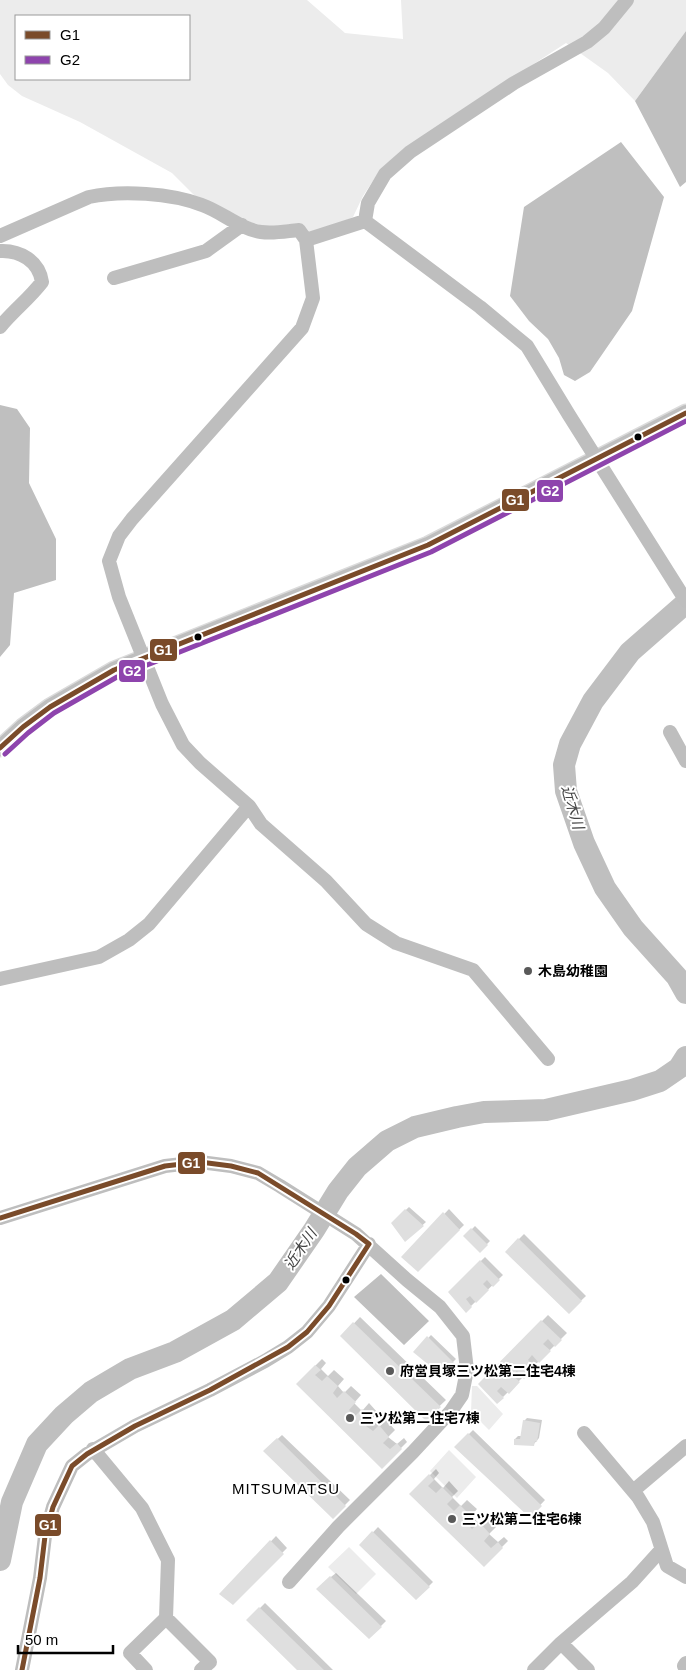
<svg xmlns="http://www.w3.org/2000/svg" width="686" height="1670" font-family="Helvetica,'Noto Sans JP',sans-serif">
  <rect width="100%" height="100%" fill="#fff"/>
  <path fill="#ececec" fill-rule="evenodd" d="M0,0h307l38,33 58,6 -2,-39h285v31l-51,70 -27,-28 -42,-30 -163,106 -23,21 -17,26 -10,21 -47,23 -28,-8 -74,-27 -32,-32 -92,-51 -58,-26 -14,-11 -8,-11zM16,16h173v63h-173z
    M472,1386h5l26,28 -14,16 -18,-18z
    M449,1450l27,27 -19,21 -27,-27z
    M349,1547l27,27 -20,20 -28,-27z"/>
  <path fill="#bfbfbf" d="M686,31v151l-6,5 -45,-86z
    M621,142l43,55 -32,114 -42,61 -15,9 -11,-6 -5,-17 -11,-19 -19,-18 -19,-25 14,-89z
    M0,405l17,4 13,19 -1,55 27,56v41l-42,13 -4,52 -10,12z
    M381,1274l48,47 -25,24 -50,-48z"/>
  <path fill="#0003" d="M409,1207l17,15 -20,18 -14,-17z
    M449,1209l15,16 -46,45 -15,-13z
    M475,1226l15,15 -10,10 -15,-15z
    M524,1234l62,62 -17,16 -63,-60z
    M485,1257l18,18 -32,31 -22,-14z
    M548,1315l19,18 -64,64 -23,-13z
    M360,1317l86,83 -20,19 -84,-83z
    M431,1335l25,24 -15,15 -26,-22z
    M322,1359l4,4 -5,6 7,7 6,-6 10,9 -6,7 6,7 7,-7 10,9 -7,8 8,8 7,-8 9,10 -7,6 9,7 6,-6 9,10 -7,7 9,7 7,-6 3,4 -25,25 -85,-83z
    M527,1418l15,2 -3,18 -6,7 -18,-6 3,-3h4l2,-15z
    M473,1430l72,70 -15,16 -74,-69z
    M282,1435l68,65 -17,17 -64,-70z
    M436,1469l3,4 -5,6 9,9 6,-7 9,10 -6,6 9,9 6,-6 10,9 -6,7 8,7 7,-6 10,10 -7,7 9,8 6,-5 4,4 -24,24 -73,-71z
    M378,1527l55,55 -17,17 -55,-54z
    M276,1536l11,12 -54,55 -12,-9z
    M336,1573l50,48 -17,17 -47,-54z
    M265,1603l68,67h-34l-51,-50z"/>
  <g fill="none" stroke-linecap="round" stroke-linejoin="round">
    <path stroke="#bfbfbf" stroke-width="22" d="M686,603l-56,49 -37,49 -23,43 -6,21 2,26 18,52 21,45 28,40 44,49 9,16
      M0,1560l12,-58 25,-58 27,-29 27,-23 39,-23 45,-17 58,-32 45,-38 36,-52 24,-39 19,-24 30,-26 28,-14 42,-10 27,-5 62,-2 86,-20 28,-9 19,-13 7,-11"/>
  </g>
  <path fill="#dfdfdf" d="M405,1209l19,17 -19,16 -14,-19z
    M443,1212l17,18 -42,42 -17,-15z
    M471,1228l17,17 -8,8 -17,-17z
    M518,1238l64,63 -13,13 -64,-62z
    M480,1260l20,20 -7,7 -6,-7 -4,4 6,6 -13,13 -6,-7 -4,3 6,8 -6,6 -18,-21z
    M541,1320l21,20 -7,7 -7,-8 -5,5 8,7 -12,12 -7,-8 -4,5 7,7 -11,12 -7,-8 -5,4 8,7 -11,12 -8,-7 -4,4 7,7 -7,6 -19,-20z
    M353,1322l88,85 -15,14 -86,-85z
    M427,1336l27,27 -13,12 -28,-23z
    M315,1365l6,5 -6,5 7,6 5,-5 11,10 -5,7 4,5 7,-7 12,11 -7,8 6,6 7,-7 11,10 -7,7 7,5 6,-6 10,12 -6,6 7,6 7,-6 5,6 -20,20 -86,-85z
    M523,1420l17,3 -3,19 -2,-1 -1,5 -20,-1v-6h6z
    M468,1433l74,73 -12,12 -76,-71z
    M277,1438l69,68 -13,13 -70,-68z
    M429,1474l5,6 -6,6 8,7 6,-6 11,11 -6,6 7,7 6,-6 11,11 -5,6 6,7 7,-7 11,12 -6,7 7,7 7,-6 5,6 -19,19 -75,-73z
    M372,1531l58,56 -14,13 -57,-55z
    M270,1540l14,14 -51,51 -14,-11z
    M330,1576l52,51 -13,12 -53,-50z
    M259,1607l65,63h-27l-51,-50z"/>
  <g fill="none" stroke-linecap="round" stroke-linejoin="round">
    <g stroke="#dbdbdb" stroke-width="19">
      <path id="major" d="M0,748l23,-21 27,-20 64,-37 314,-125 258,-132"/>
    </g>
    <path stroke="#bebebe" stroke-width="14" d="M365,221l115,86 47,39 42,69 117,186
      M365,221l3,-18 17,-29 25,-22 104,-69 73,-41 17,-14 23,-28
      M0,236l89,-39c32,-7 82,-4 113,8 20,7 38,24 59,27 13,2 26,-1 38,-2l7,10 7,58 -11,30 -170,191 -13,17 -10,25 10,36 43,107 21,41 17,18 49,43 12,18 65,57 40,43 30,19 77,27 75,89
      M306,240l59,-19
      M0,251c20,-1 39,10 42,31 -13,17 -29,29 -42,45
      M114,278l92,-27 36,-26
      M670,732l16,29
      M0,979l99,-22 30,-17 20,-16 100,-118
      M0,1218l165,-52 35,-4 31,4 27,7 22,13 76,48 51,46 33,27 23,29 4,34 -5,25 -11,16 -38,41 -75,75 -49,55
      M584,1433l54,64 15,25 14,44 19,11
      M93,1449l49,59 26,52 -2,58 44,44 -9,8
      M633,1491l53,-45
      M561,1643l27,27
      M686,1663l-2,3 2,1
      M22,1670l18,-92 5,-42 8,-29 19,-41 15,-12 48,-28 75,-36 55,-29 23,-14 19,-15 22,-26 40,-62
      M146,1670l-16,-17 36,-35
      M534,1670l27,-27 71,-61 29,-32"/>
    <use href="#major" stroke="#bebebe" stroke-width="16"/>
    <g stroke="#fff" stroke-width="9">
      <path id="bus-1" d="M0,748l23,-21 27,-20 64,-37 314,-125 258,-132
        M0,1218l165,-52 35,-4 31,4 27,7 98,61 13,10
        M22,1670l18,-92 5,-42 8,-29 19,-41 15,-12 48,-28 75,-36 78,-43 19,-15 22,-26 40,-62"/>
    </g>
    <g stroke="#fff" stroke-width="9">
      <path id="bus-2" d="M5,754l23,-21 26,-20 63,-36 314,-125 255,-131"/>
    </g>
    <use href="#bus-1" stroke="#7a4b2a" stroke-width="5"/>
    <use href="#bus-2" stroke="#8e44ad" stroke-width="5"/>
  </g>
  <g fill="#000" stroke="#fff" stroke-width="2">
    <circle cx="638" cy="437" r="4.5"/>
    <circle cx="198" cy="637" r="4.5"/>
    <circle cx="346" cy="1280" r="4.5"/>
  </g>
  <g fill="#595959" stroke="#fff" stroke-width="2">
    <circle cx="528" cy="971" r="5"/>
    <circle cx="390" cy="1371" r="5"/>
    <circle cx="350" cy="1418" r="5"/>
    <circle cx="452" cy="1519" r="5"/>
  </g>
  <g text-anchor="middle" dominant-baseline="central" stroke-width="4" stroke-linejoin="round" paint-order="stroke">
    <g font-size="14" font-weight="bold" fill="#000" stroke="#fff" text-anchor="start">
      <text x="538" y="971">木島幼稚園</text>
      <text x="400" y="1371">府営貝塚三ツ松第二住宅4棟</text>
      <text x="360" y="1418">三ツ松第二住宅7棟</text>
      <text x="462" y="1519">三ツ松第二住宅6棟</text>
    </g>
    <g font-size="15" font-style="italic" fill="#444" stroke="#fff">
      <text transform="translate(573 807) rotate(74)">近木川</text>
      <text transform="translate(300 1249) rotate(-56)">近木川</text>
    </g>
    <g font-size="15" letter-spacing="1" fill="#000" stroke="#fff">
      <text x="286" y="1488">MITSUMATSU</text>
    </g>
  </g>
  <g stroke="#fff" stroke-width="2">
    <rect x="536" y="479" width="28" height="24" rx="5" fill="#8e44ad"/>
    <rect x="501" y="488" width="29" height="24" rx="5" fill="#7a4b2a"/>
    <rect x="149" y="638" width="29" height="24" rx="5" fill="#7a4b2a"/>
    <rect x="118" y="659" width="28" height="24" rx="5" fill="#8e44ad"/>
    <rect x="177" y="1151" width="29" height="24" rx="5" fill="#7a4b2a"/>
    <rect x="34" y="1513" width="28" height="24" rx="5" fill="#7a4b2a"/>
  </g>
  <g font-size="14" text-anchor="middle" font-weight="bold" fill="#fff">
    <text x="550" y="496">G2</text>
    <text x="515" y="505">G1</text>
    <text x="163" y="655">G1</text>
    <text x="132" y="676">G2</text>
    <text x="191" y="1168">G1</text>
    <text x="48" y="1530">G1</text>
  </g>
  <rect x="15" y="15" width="175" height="65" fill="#ffffff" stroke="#999999"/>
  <rect x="25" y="31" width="25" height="8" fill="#7a4b2a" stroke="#999999"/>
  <text x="60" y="40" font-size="15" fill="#000000">G1</text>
  <rect x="25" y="56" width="25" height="8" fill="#8e44ad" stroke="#999999"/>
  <text x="60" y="65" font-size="15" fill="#000000">G2</text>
  <path d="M18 1645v8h95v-8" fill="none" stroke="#000000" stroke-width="2.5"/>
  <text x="25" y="1645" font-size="15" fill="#000000" stroke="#ffffff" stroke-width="4" paint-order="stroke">50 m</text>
</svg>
